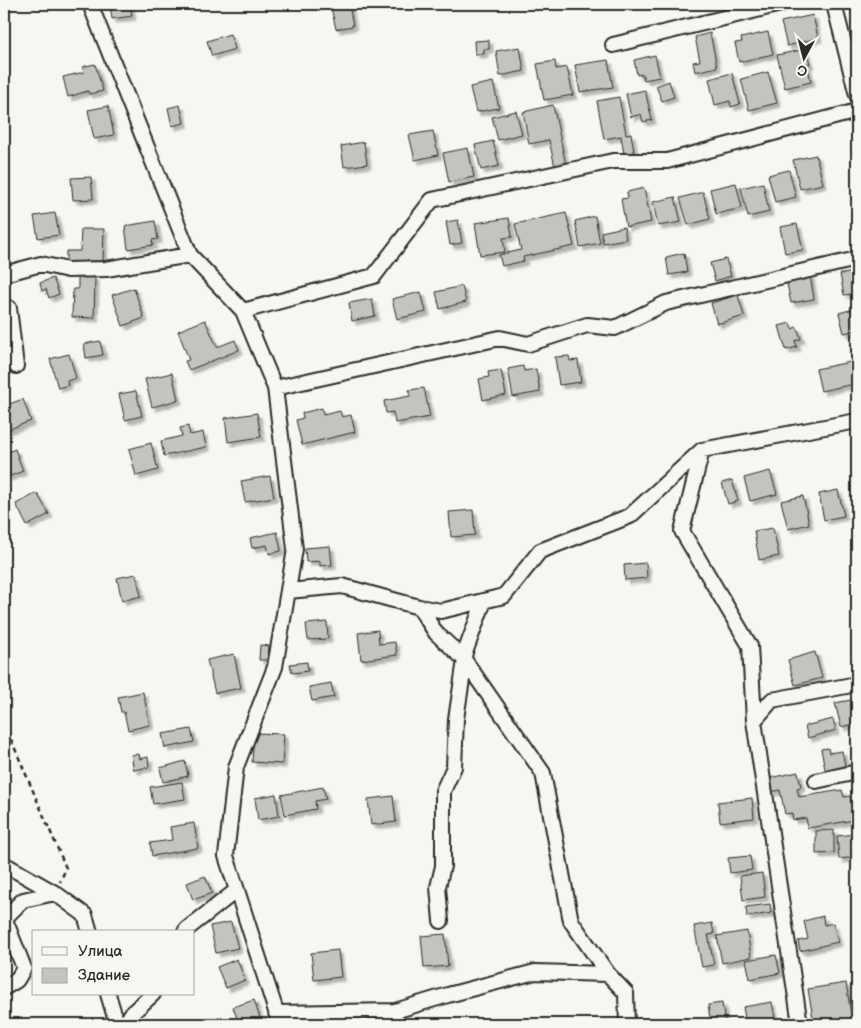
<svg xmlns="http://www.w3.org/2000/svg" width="861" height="1028" font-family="'Balsamiq Sans',sans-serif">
  <defs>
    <filter id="shadow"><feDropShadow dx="4" dy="4" stdDeviation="1" flood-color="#0004"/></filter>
  </defs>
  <rect width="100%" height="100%" fill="#f6f6f2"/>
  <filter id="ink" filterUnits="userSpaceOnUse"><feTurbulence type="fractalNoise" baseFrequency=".02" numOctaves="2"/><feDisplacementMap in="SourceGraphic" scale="10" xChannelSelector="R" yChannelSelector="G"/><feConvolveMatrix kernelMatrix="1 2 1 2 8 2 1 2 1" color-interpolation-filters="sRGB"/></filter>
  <g filter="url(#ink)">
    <path fill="#c3c3c0" stroke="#2b2b2b" filter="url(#shadow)" d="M110,4h20l2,12 -20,3z
      M349,4l4,22 -17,3 -5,-22z
      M813,15l5,23 -31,8 -6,-24z
      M768,32l5,22 -34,8 -4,-19 7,-1 -1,-4z
      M710,33l7,34 -22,5 -2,-10 7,-1 -5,-24z
      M230,34l5,15 -23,7 -5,-15z
      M489,40v9h-5v5h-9l-1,-13z
      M520,47l4,24 -24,5 -4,-25z
      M806,49l4,15h-3l4,18 -26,6 -8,-33z
      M655,55l5,22 -16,3 -1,-6 -6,1 -3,-15z
      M608,60l5,27 -33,5 -5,-27z
      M555,61l1,8 11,-2 6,28 -29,5 -7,-36z
      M95,64l8,27 -14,3 -1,-3 -20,6 -5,-20 21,-5 -2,-5z
      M768,72l9,31 -28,7 -8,-31z
      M732,73l8,31 -9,3 -1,-6 -15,4 -6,-26z
      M669,81l5,16 -12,4 -6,-15z
      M493,82l6,26 -23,4 -6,-25z
      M645,90l7,30 -9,2 -2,-8 -10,3 -5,-23z
      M619,97l7,37 5,-1 3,19 -10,2 -3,-18 -17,3 -7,-38z
      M180,105l4,18 -12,3 -4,-18z
      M553,105l13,60 -11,2 -6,-27 -20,4 -6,-32z
      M108,106l6,29 -20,4 -6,-29z
      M516,111l6,23 -24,6 -6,-23z
      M433,131l5,24 -23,5 -6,-25z
      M493,141l6,25 -18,4 -6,-25z
      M364,142l3,22 -23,3 -3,-21z
      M468,148l6,29 -25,5 -6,-29z
      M816,155l7,29 -23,5 -7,-29z
      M789,170l7,27 -21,5 -7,-27z
      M91,177l2,22 -20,1 -2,-22z
      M736,183l6,25 -26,6 -6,-25z
      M763,183l6,29 -21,5 -7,-29z
      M644,188l7,34 -25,5 -5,-28 7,-1 -1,-6z
      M703,192l7,27 -22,6 -8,-27z
      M675,197l6,25 -23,4 -5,-24z
      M55,213l4,22 -21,3 -4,-22z
      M566,213l8,33 -51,11 1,4 -22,5 -3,-11 22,-5 -6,-26z
      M595,216l5,27 -20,4 -5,-26z
      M509,218l3,19 -9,1 2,14 -25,3 -5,-32z
      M458,220l4,23 -12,2 -4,-23z
      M155,221l3,18 -6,1 1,5 -25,4 -3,-23z
      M797,224l6,26 -18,3 -5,-26z
      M624,227l2,12 -23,4 -2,-11z
      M81,229h23l-1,32h-18v4l-19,-1v-13h14z
      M684,253l3,19 -18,3 -3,-18z
      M726,259l5,17 -16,5 -5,-18z
      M857,272v21l-13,2 -4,-21z
      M810,275l4,24 -23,4 -5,-24z
      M78,277h17l-1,41 -22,-1 1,-28h5z
      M53,278l6,16 -10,4 -3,-9 -4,2 -2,-8z
      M462,286l4,16 -26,7 -4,-17z
      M134,288l10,30 -21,8 -11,-31z
      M421,292l5,20 -29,7 -5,-20z
      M738,295l6,21 -27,8 -6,-21z
      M372,299l3,17 -23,5 -3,-18z
      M857,308v22l-13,3 -5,-20z
      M205,320l12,27 18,-7 4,10 -50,20 -4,-9 4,-1 -11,-29z
      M790,323l2,6 5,-2 4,12 -6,2 2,6 -11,3 -7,-24z
      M100,341l3,14 -17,3 -2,-14z
      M69,354l7,24 -9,3 1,4 -10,3 -8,-29z
      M569,356l1,5 8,-1 3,22 -22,3 -4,-28z
      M850,362l4,22 -33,7 -5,-22z
      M523,366l1,5 12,-2 4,23 -27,5 -5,-28z
      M501,370l5,25 -23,5 -4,-21 10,-2 -1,-5z
      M172,373l6,27 -26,7 -7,-28z
      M424,388l6,29 -35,6 -2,-11 -7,1 -2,-12 26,-5 -1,-6z
      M136,391l6,25 -17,4 -6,-26z
      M23,399l8,22 -27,10v-25z
      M322,408l1,7 17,-4 2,6 9,-2 4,17 -53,13 -6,-25 7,-2 -1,-5z
      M257,413l4,24 -33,5 -3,-24z
      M188,426l2,9 13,-3 3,15 -42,9 -3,-15 21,-5 -2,-8z
      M151,443l7,27 -22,6 -7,-27z
      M15,449l8,22 -15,6 -4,-11v-12z
      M770,471l7,23 -27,7 -6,-23z
      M270,476l4,21 -29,5 -4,-21z
      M732,480l6,21 -10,3 -6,-21z
      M838,490l6,26 -20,4 -5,-26z
      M37,493l12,21 -22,12 -11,-22z
      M803,496l6,28 -21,5 -7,-28z
      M473,510l2,25 -24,2 -2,-25z
      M773,528l6,28 -20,4 -5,-29z
      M277,532l4,19 -12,3 -2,-9 -15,3 -2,-10z
      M330,546l2,19 -12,1v-5l-14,1 -1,-14z
      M646,563l1,15 -22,2 -1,-15z
      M136,574l5,22 -19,5 -5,-23z
      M327,622l1,17 -20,1 -2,-16z
      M378,630l1,14 16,-2 2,13 -36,5 -3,-27z
      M260,645l9,1 -1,14h-9z
      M815,652l7,26 -27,7 -7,-25z
      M234,654l7,34 -26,5 -8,-33z
      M307,662l1,9 -16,2 -2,-9z
      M331,683l3,14 -22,4 -3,-14z
      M143,692l7,33 -22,5 -4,-18h-3l-3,-15z
      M856,699l1,6v18l-16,4 -6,-24z
      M833,719l3,11 -28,8 -3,-12z
      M191,729l3,13 -29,6 -3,-14z
      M254,733l30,1 -2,30 -30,-2z
      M828,748l1,5 13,-2 4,19 -20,4 -5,-25z
      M139,754l1,5 8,-2 1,10 -15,3 -3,-15z
      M185,761l3,15 -25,6 -3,-14z
      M798,772l3,15 -4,1 2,9 43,-7 2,7 6,-1 4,24 -46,8 -2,-10 -13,2 -1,-7 -7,1 -5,-24 -9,2 -2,-14z
      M182,782l3,17 -32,5 -3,-17z
      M323,787l3,12 -11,2 1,8 -31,6 -4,-20z
      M857,788v28h-1l-4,-27z
      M276,794l3,22 -21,4 -3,-22z
      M393,796l3,26 -25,3 -3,-26z
      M752,798l2,20 -34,4 -2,-20z
      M194,823l4,25 -46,8 -2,-13 22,-3 -2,-13z
      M834,830v23l-18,1v-23z
      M856,834l1,23 -18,2 -2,-23z
      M750,856l2,14 -22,3 -2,-15z
      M762,873l3,24 -22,3 -3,-24z
      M205,876l7,17 -19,7 -6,-17z
      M770,904l1,9 -24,4 -1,-10z
      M823,916l1,9 9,-2 5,19 -38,9 -2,-10 10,-2 -4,-18z
      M231,922l7,26 -22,5 -6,-27z
      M712,923l2,11 -6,1 6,30 -12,2 -8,-41z
      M747,931l4,26 -29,6 -5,-27z
      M445,934l3,32 -24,2 -3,-32z
      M338,950l3,27 -27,3 -3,-27z
      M776,955l4,18 -30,6 -4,-19z
      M237,959l8,21 -19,8 -9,-21z
      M846,983l5,31 6,-1v8l-17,3h-33l-1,-4 7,-2 -5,-29z
      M254,1000l8,24h-23l-6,-17z
      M772,1002l4,22h-30l-3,-17z
      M722,1003l3,21h-14l-3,-19z"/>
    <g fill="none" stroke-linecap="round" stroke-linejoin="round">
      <g stroke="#2b2b2b" stroke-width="18">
        <path id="minor" d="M834,4l23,91
          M613,45l168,-41
          M190,255l53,56 32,77 20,161 -20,118 -39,100 -10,89 54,168
          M4,274l37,-10 27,6 38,-1 84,-14 -100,-251
          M4,306l5,2 7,58
          M243,311l131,-35 58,-76 181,-39h54l190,-50
          M275,388l225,-50 28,6 59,-19 28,3 51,-25 191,-44
          M288,591l54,-5 77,21 22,4 63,-15 36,-45 90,-35 72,-66
          M484,601l-21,57 80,115 28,148 37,53 18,19 1,31
          M419,607l17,26 27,25
          M754,721l-4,-75 -68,-115 20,-81 155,-29
          M816,781l41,-9
          M4,864l51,29 30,22 5,17
          M4,917l20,51 -7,12 -13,8
          M5,918l18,-18 32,-7
          M441,921l-3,-34 5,-21v-75l11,-24 2,-48 9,-59
          M185,932l2,-3 50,-39
          M108,994l9,30
          M276,1013l119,-2 53,-16 87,-23 73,2
          M125,1024l7,-11 21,-19
          M800,1024l-46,-303 18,-21 85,-16"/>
      </g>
      <path stroke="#2b2b2b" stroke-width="2.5" stroke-dasharray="5 4" stroke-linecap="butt" d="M4,723l62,145 -6,14"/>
      <use href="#minor" stroke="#f6f6f2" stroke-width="14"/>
    </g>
  </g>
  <rect width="861" height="1028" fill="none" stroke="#f6f6f2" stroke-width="20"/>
  <rect x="10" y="10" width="841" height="1008" fill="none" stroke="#2b2b2b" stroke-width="2" filter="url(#ink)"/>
  <rect x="32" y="930" width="162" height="65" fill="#f6f6f2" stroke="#a5a5a2"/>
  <rect x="42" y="947" width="25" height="8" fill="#f6f6f2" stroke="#a5a5a2"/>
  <text x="78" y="956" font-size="15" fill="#2b2b2b">Улица</text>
  <rect x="42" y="968" width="25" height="15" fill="#c3c3c0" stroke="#a5a5a2"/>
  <text x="78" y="980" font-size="15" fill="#2b2b2b">Здание</text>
  <g transform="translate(804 58) rotate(187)" stroke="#f6f6f2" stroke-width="4" paint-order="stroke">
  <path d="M0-4L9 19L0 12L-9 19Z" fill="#2b2b2b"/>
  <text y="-8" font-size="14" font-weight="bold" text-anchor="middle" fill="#2b2b2b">С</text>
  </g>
</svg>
